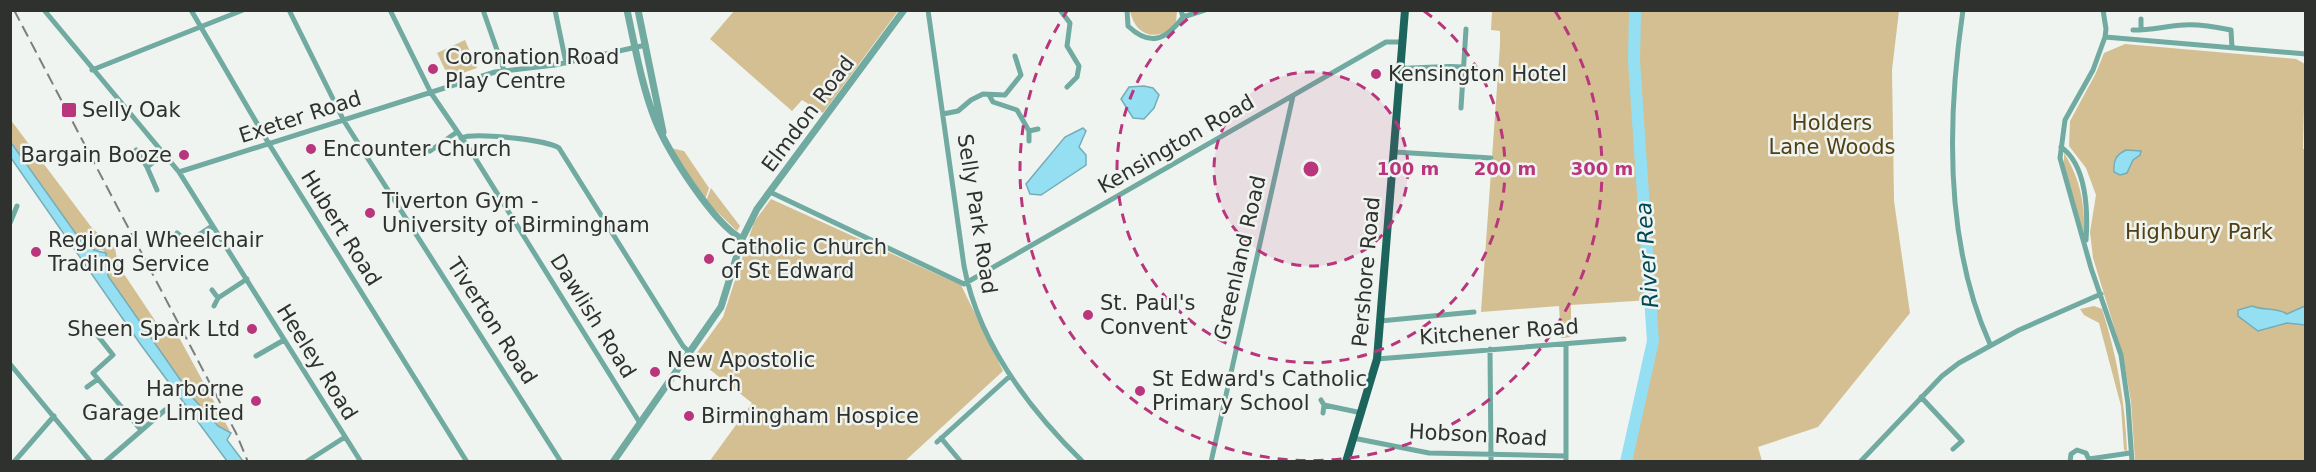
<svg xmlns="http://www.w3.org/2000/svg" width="2316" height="472" font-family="'DejaVu Sans',sans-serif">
  <rect width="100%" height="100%" fill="#eff4f0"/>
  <path fill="#d3bf92" d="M734,11h164l-75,102 -21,-13 -10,11 -82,-72z
    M1130,11h47l-1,11 -4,7c-20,12 -37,5 -42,-18z
    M1492,11h407l-7,59 2,131 16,112 -92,114 -60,20 4,14h-136l27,-120 -2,-41 -80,5v32l-10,1 -2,-32 -78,6 19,-267v-14l-9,-1z
    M465,40l12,28 -28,10 -12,-25z
    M2125,44l171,15 9,5 -2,85h3l-1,312h-170l-4,-59 -8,-46 -30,-98 -3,-26 6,-37 -10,-27 -17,-22 1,-25 26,-48 8,-20z
    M10,119l82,109 23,20 3,17 46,69 11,-4 56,103 -13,-7 -25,-28 -85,-122 -1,-18 -4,-8h-9l-13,-9 -51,-72 -19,-28z
    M671,148l13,3 25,37 -4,12z
    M2064,153c18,29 20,51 21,85l-21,-68z
    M711,188l29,38 -3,5 -31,-30z
    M771,199l190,86 42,86 -98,90 -196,1 43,-59 -58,-46 29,-40 31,-95z
    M2094,306l8,3c15,47 23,92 25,142l-3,-1 -3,-44 -22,-83 -15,-8 -4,-6z"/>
  <path fill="#94e0f2" stroke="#76acb8" stroke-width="1.5" d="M1144,86l9,2 6,7 -5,13 -10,11 -11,-1 -12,-19 8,-12z
    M1083,128l3,3 -7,16 7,8v10l-45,30 -11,-1 -4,-10 39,-47z
    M10,141l71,100 13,9 12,3 2,23 85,122 25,28 13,7 -4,7 16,21h-16l-86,-116 -130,-187z
    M2126,150l15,1 -1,4 -7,5 -6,13 -7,2 -6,-3c-1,-12 2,-17 12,-22z
    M2252,306c12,5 24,1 35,8l18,-8v19l-18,-2 -29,8 -20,-15v-6z"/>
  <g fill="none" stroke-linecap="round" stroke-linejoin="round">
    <path stroke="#94e0f2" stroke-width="12" d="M1626,462l27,-121 -19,-280 1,-51"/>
    <path stroke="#70aaa1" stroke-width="5" d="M44,10l135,162 182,290
      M191,10l78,134 198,318
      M289,10l55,111 217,341
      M390,10l41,83 41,60 168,270
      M483,10l21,60
      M555,10l11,53
      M928,10l36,256c14,76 65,143 119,196
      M1060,10l10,13 -3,23 12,20 -2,11 -10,10
      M1127,10l1,16c22,21 38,14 55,-9
      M1181,10l2,7 22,-7
      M1963,10c-16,109 -19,232 27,334
      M2103,10l3,19 -1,8 -12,33 -28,50 -5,38 31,110 30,87 7,49 4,58
      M2141,19v11
      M2133,30c19,0 33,-4 51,-5 15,-1 32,2 47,5l1,18
      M2105,37l201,17
      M1401,68c21,1 41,-3 62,-1
      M92,70l151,-60
      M989,95l4,7 24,8 12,21 9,-2
      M1461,108l5,-79
      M943,114l15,-3 13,-11 12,-6 22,1 16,-20 -6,-19
      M1029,131v10
      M461,138c13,-6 88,2 98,10l124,198 7,7
      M2061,147c26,18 27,65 25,93
      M136,150l11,17 18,-13
      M430,151l27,-19
      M1395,152l96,6
      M147,167l10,23
      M179,172l316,-100 60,-7 91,-20
      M770,192l194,92 422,-242h17
      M10,223l7,-17
      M177,233l11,9 24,-16
      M212,290l6,8
      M214,306l4,-8 29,-19
      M1380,321l94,-9
      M98,336l15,19 -20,18 47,56
      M1490,349l1,113
      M256,356l28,-16
      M1377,359l247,-20
      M10,364l81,98
      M87,387l11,-8
      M1921,397l41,44 -9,8
      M1321,400l3,5 -1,8
      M1324,405l38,8
      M941,438l20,24
      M1353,438l76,15 137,3
      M937,442l73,-66
      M2089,459l41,-6
      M14,462l40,-46
      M105,462l60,-52
      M306,462l39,-25
      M1211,462l82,-366
      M1566,462v-118
      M1860,462l82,-86 17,-13 60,-33 82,-36
      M2070,462l1,-8 6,-4 9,3 3,7"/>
    <path stroke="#70aaa1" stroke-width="7" d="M627,10c8,37 15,77 29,112 13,31 57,101 86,117
      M638,10l25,122
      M613,462l108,-155 21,-68 15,-30 147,-199"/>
    <path stroke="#1d655c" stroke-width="8" d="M1346,462l31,-103 28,-349"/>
    <path stroke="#7c7f7c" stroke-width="2" stroke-dasharray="12 6" stroke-linecap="butt" d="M14,10l222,423 12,29"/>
  </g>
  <circle cx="1311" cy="169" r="97" fill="#b9367c" fill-opacity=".12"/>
  <g fill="none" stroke="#b9367c" stroke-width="3" stroke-dasharray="10 8">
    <circle cx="1311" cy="169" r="97"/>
    <path d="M1424 11A194 194 0 1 1 1198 11"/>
    <path d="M1555 11A291 291 0 1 1 1067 11"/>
  </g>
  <g fill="#b9367c" stroke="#eff4f0" stroke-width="2">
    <circle cx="433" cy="69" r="6"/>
    <circle cx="1376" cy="74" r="6"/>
    <rect x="61" y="102" width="16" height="16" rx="3"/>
    <circle cx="311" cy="149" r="6"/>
    <circle cx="184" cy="155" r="6"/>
    <circle cx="370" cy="213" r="6"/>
    <circle cx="36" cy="252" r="6"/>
    <circle cx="709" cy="259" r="6"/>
    <circle cx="1088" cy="315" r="6"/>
    <circle cx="252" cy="329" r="6"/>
    <circle cx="655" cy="372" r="6"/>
    <circle cx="1140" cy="391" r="6"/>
    <circle cx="256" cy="401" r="6"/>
    <circle cx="689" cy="416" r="6"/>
  </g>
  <g text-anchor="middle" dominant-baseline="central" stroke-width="5" stroke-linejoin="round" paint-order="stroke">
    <g font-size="21" fill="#2f312f" stroke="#eff4f0" text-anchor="start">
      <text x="445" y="57">Coronation Road<tspan x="445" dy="24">Play Centre</tspan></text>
      <text x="1388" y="74">Kensington Hotel</text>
      <text x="82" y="110">Selly Oak</text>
      <text x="323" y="149">Encounter Church</text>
      <text x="172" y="155" text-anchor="end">Bargain Booze</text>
      <text x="382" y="201">Tiverton Gym -<tspan x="382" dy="24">University of Birmingham</tspan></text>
      <text x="48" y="240">Regional Wheelchair<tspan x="48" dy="24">Trading Service</tspan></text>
      <text x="721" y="247">Catholic Church<tspan x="721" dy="24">of St Edward</tspan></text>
      <text x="1100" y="303">St. Paul's<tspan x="1100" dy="24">Convent</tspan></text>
      <text x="240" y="329" text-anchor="end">Sheen Spark Ltd</text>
      <text x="667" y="360">New Apostolic<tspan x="667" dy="24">Church</tspan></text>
      <text x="1152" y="379">St Edward's Catholic<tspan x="1152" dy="24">Primary School</tspan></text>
      <text x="244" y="389" text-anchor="end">Harborne<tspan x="244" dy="24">Garage Limited</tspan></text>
      <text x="701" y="416">Birmingham Hospice</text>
    </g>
    <g font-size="21" fill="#2f312f" stroke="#eff4f0">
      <text transform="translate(808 114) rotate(-53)">Elmdon Road</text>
      <text transform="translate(300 117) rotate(-18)">Exeter Road</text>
      <text transform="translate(1176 144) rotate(-30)">Kensington Road</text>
      <text transform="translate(977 214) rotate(81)">Selly Park Road</text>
      <text transform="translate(341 228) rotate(58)">Hubert Road</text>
      <text transform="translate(1240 258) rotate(-77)">Greenland Road</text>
      <text transform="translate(1366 272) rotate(-85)">Pershore Road</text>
      <text transform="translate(593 316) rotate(58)">Dawlish Road</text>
      <text transform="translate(492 321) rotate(57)">Tiverton Road</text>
      <text transform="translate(1499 332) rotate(-4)">Kitchener Road</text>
      <text transform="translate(317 362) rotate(58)">Heeley Road</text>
      <text transform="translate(1478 435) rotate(3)">Hobson Road</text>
    </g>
    <g font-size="21" fill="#514013" stroke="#eff4f0">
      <text x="1832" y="123">Holders<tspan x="1832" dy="24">Lane Woods</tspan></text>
      <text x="2199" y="232">Highbury Park</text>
    </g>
    <g font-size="22" font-style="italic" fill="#004855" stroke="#eff4f0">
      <text transform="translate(1647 255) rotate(-94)">River Rea</text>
    </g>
  </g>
  <circle cx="1311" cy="169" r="9" fill="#b9367c" stroke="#eff4f0" stroke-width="3"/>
  <g font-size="18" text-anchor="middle" font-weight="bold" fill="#b9367c" stroke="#eff4f0" stroke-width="5" stroke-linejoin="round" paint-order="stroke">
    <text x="1408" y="175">100 m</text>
    <text x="1505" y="175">200 m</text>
    <text x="1602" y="175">300 m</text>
  </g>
  <rect width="2316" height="472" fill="none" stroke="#2f312f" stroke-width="24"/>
</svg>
